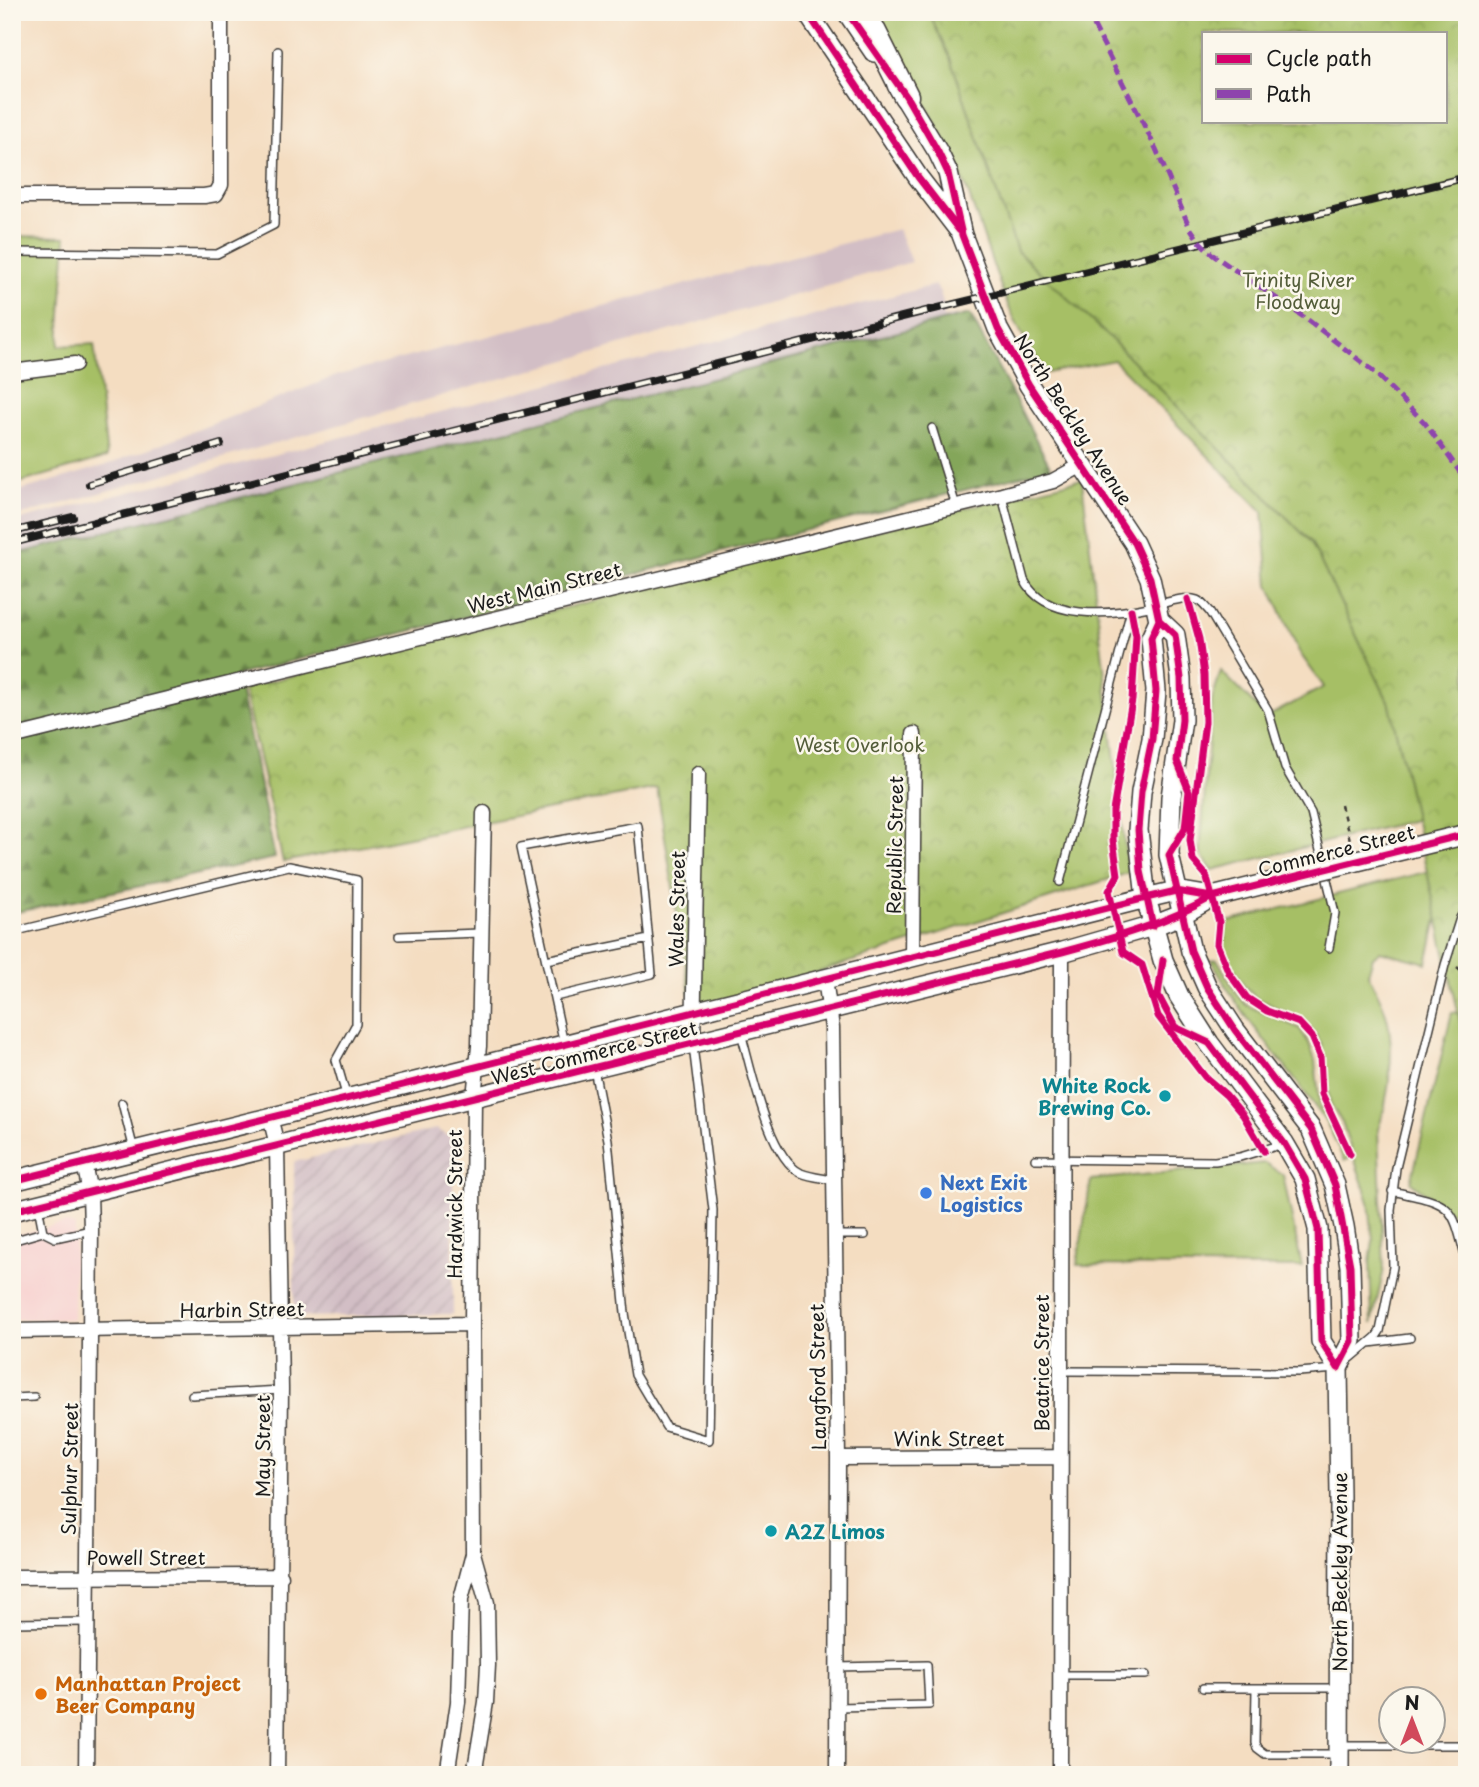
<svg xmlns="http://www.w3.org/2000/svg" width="1479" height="1787" font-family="'Playpen Sans',sans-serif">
  <defs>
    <pattern id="industrial-furrows" width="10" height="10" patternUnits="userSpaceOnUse" patternTransform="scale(1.75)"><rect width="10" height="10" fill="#d2bec5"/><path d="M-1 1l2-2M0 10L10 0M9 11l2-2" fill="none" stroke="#b4a3a9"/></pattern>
    <pattern id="forest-firs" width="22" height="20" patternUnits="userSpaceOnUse" patternTransform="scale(1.75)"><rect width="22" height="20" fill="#84a65a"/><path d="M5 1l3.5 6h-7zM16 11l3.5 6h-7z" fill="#6b864a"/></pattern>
    <pattern id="park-crowns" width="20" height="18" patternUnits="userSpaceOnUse" patternTransform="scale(1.75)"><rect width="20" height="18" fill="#a6bf65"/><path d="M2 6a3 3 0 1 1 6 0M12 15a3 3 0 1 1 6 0" fill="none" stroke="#8ea457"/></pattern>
  </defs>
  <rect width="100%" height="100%" fill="#fbf7ec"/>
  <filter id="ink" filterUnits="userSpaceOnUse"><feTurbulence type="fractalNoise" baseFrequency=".0143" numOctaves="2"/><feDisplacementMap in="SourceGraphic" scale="14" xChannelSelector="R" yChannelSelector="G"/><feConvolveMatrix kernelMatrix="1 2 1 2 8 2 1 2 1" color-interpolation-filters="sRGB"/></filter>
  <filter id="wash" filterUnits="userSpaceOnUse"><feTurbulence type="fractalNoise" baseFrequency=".00686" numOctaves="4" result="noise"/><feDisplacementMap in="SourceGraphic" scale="28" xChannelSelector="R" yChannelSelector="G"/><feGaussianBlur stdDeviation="1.57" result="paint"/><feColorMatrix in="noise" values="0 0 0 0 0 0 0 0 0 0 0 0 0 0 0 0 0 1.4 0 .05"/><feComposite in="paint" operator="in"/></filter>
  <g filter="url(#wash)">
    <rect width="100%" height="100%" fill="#f4ddc1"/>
    <path fill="#f7d0cf" d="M65,1223l10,3 -2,93h-61v-83z"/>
    <path fill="url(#industrial-furrows)" d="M436,1129l13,7 4,10v168l-159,3v-155z"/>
    <path fill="#d2bec5" d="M898,229l13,33 -899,256v-25l92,-27 235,-91z
      M935,285l5,7 5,19 -2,6 27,-3 9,24 25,38 -992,233v-87z"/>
    <path fill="#a6bf65" stroke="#616e40" stroke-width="2" d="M874,12h197l396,480v315l-255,63 -12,-17 12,-154 9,-28 46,46 57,-30 -25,-35 -30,-67 -6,-73 -149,-152 -67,13c-50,-65 -57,-133 -89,-205 -24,-54 -56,-104 -84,-156z
      M12,236l54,1 -7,109 35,-2 13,113 -95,28z
      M1449,866l-22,97 -47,-12 -7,6 -5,17c6,13 14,26 18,40 10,33 3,84 -8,116l6,139 -12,55 -2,-62 3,-21 -4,-39 -27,-79 -12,-20 -9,-60 -16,-22 -49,-23 -12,-12 -21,-37 4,-27z
      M1467,945v280l-56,-43 41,-170 6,1 3,12z
      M1217,959l20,35 9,11 53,23 10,15 6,17 5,47 17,26 12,26 -5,2c-5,-12 -10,-24 -16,-35 -36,-57 -87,-105 -116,-166z
      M1265,1163l18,12 19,92 -225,-2 14,-85z"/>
    <path fill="url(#forest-firs)" stroke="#50613b" stroke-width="2" d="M970,314l81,154 -814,207 38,183 -263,55v-358z"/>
    <path fill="url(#park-crowns)" stroke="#616e40" stroke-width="2" fill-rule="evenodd" d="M928,12h539v1040l-77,-347 -79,-163 -200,-203 -94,-88 -68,-196zM1204,33h242v88h-242z
      M1082,479l46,394 -435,139 -36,-224 -374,74 -40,-174z"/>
  </g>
  <g filter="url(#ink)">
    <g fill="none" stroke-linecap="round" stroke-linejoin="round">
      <g stroke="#3c3935" stroke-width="10">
        <path id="lane" d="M12,252l205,2 57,-29 4,-174
          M932,428l24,78
          M1002,496l22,84c21,41 86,35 125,27 14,-3 35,-12 48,-7 5,2 9,8 12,11l59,99 17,58 26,45 24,100 -6,35
          M1060,882l71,-272
          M12,932l277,-66 68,14 -1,144 -20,36 11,38
          M399,936l81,-3
          M546,960l103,-21
          M555,997l97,-23 -14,-148 -117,21 43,197
          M741,1033c10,34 27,124 60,140 9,4 22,5 32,7
          M594,1069l14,71 17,173 10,62 31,52 43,13 4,-230 -20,-164
          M122,1103l12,47
          M1035,1159l180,2 25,-4 43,-13
          M1392,1191c63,14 59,11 75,73
          M38,1206l5,26 12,6 36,-8
          M834,1235h31
          M12,1241l31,-9
          M1369,1343l41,-5
          M1351,1358l25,-21 4,-6 13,-64 -2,-57 5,-42 49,-203 15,-47 7,-11
          M1061,1371l238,1 37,-3
          M192,1395l89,-5
          M12,1398l22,-1
          M12,1623l75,-1
          M837,1667l90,-2 2,40 -92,2
          M1061,1675h85
          M1203,1688h135
          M1256,1688l-1,55 2,5 8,6h72
          M1339,1745h128"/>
      </g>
      <g stroke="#3c3935" stroke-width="17">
        <path id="street" d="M12,196h192l12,-2 5,-9v-173
          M12,372l63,-8
          M12,737l990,-242 51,-14 29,-16
          M912,957l2,-223
          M825,979l7,49 6,430 -1,317
          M693,1044l5,-270
          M270,1117l7,28 4,244 -4,386
          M84,1164l6,28 1,38 -5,545
          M12,1331l460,-7
          M838,1458l222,-1
          M12,1577l269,-1
          M447,1775l11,-73 3,-103 12,-45
          M474,1775l12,-73 2,-37 -1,-62 -14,-50 -1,-229 2,-226 5,-52 5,-233
          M1060,1775l2,-823"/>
      </g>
      <g stroke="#3c3935" stroke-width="22">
        <path id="secondary" d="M807,12l111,165 40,52
          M847,12l27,40
          M897,85l41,67 10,21 14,62 36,94 31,56 105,158 16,35 9,42 -8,18 5,53 -4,48 -11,53 -3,38 8,68 17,62 16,36 30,47 75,100 21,36 13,50 3,112 17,27
          M1159,620l16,15 6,43 1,42 -11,77 -2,58 22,96 16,36 28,43 76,99 24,56 9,41 6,40 2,75 -14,27 2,128 -1,279
          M1353,862l114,-28
          M12,1181l464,-114 670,-169 30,-7 36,6
          M12,1211l1050,-259 91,-26 28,-11 31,-18 100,-25"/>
      </g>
      <g stroke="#3c3935" stroke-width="27">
        <path id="highway" d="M864,12l42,84"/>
      </g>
      <path stroke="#3c3935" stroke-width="2.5" stroke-dasharray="5 5" stroke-linecap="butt" d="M1341,805l9,35
        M1457,967l7,6 -1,12 4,1"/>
      <use href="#lane" stroke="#fff" stroke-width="7"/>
      <use href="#street" stroke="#fff" stroke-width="14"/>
      <use href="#secondary" stroke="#fff" stroke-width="19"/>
      <use href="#highway" stroke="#fff" stroke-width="24"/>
      <g stroke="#1c1c1c" stroke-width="8">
        <path id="rail" d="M89,484l132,-40
          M12,532l61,-15
          M12,543l898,-228 557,-138"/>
      </g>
      <use href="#rail" stroke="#fbf7ec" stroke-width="5" stroke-dasharray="16" stroke-linecap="butt"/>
      <g stroke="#3c3935" stroke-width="22" stroke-linecap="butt">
        <path id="secondary-bridge" d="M1312,872l41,-10"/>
      </g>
      <use href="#secondary-bridge" stroke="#fff" stroke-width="19"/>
      <path stroke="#8e44ad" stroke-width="5" stroke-dasharray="10 5" stroke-linecap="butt" d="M1087,12l69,137 33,77 10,15 14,14 95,65 64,50 53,53 42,59
        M1464,980h3"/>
      <g stroke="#fbf7ec" stroke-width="11">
        <path id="cycleway" d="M807,12l111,165 41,53
          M847,12l59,84 32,56 10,21 14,62 36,94 31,56 105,158 16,35 9,42 -8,18 5,53 -4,48 -11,53 -3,38 3,41 12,55
          M1188,599l11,40 5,36 1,47 -15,118 3,20 13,15 13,47 -2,22 12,29 18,25 20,13 32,12 13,14 8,19 2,38 28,60
          M1131,610l5,26 -4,64 -19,111v29l5,35 -9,16 14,61 19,13 16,51 47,61 21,18 17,20 21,36
          M1159,620l16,15 6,43 1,42 -5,41 12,30 -4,37 -16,27 22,96 16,36 28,43 76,99 24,56 15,81 2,75 -14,27
          M1163,960l-5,35 17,32 34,16 75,100 21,36 13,50 3,112 17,27
          M12,1181l464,-114 670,-169 30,-7 36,6
          M12,1211l1050,-259c52,-14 103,-28 150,-55l255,-63"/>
      </g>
      <use href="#cycleway" stroke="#d6006c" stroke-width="7"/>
    </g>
  </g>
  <g fill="#0f9aa8" stroke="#fbf7ec" stroke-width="2.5">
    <circle cx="1165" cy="1096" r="7"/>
    <circle cx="771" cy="1531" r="7"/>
  </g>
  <circle fill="#3f7fe0" stroke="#fbf7ec" stroke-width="2.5" cx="926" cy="1193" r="7"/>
  <circle fill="#e8710a" stroke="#fbf7ec" stroke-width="2.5" cx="41" cy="1694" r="7"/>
  <g text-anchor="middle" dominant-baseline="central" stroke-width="5" stroke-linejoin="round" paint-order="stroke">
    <g font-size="19" fill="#535d39" stroke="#fbf7ec">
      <text x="1298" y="279">Trinity River<tspan x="1298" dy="22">Floodway</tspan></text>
      <text x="860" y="744">West Overlook</text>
    </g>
    <g font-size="19" fill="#1c1c1c" stroke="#fbf7ec">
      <text transform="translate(1074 419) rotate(57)">North Beckley Avenue</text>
      <text transform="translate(544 587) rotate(-14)">West Main Street</text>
      <text transform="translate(894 845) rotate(-89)">Republic Street</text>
      <text transform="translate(1336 850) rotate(-14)">Commerce Street</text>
      <text transform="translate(676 909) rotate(-89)">Wales Street</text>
      <text transform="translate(594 1052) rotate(-14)">West Commerce Street</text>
      <text transform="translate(454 1204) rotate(-90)">Hardwick Street</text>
      <text transform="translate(242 1309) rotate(-1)">Harbin Street</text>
      <text transform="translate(1041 1363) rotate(-90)">Beatrice Street</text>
      <text transform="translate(817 1377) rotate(-91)">Langford Street</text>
      <text x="949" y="1438">Wink Street</text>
      <text transform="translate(262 1446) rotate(-90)">May Street</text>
      <text transform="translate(69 1469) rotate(-89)">Sulphur Street</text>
      <text x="146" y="1557">Powell Street</text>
      <text transform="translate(1339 1572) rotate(-90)">North Beckley Avenue</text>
    </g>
    <g font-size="19" font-weight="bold" fill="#0d838f" stroke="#fbf7ec" text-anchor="end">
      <text x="1151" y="1085">White Rock<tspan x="1151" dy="22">Brewing Co.</tspan></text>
      <text x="785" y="1531" text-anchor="start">A2Z Limos</text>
    </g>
    <g font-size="19" font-weight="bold" fill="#366cbe" stroke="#fbf7ec" text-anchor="start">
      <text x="940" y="1182">Next Exit<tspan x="940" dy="22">Logistics</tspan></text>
    </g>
    <g font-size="19" font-weight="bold" fill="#c56008" stroke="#fbf7ec" text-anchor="start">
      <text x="55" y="1683">Manhattan Project<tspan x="55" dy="22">Beer Company</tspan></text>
    </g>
  </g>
  <rect width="1479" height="1787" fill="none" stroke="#fbf7ec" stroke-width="42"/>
  <rect x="1202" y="32" width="245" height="91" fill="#fbf7ec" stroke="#a29f99" stroke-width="2"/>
  <rect x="1216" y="54" width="35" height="10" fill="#d6006c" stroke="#a29f99" stroke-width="2"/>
  <text x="1266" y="66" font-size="21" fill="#1c1c1c">Cycle path</text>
  <rect x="1216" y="89" width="35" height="10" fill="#8e44ad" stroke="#a29f99" stroke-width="2"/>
  <text x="1266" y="102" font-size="21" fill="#1c1c1c">Path</text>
  <g transform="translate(1412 1720)"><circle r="33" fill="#fbf7ec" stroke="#a29f99" stroke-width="2"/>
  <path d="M0-5L12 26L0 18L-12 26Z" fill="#d1495b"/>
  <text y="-10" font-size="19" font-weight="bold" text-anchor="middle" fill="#1c1c1c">N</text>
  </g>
</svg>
